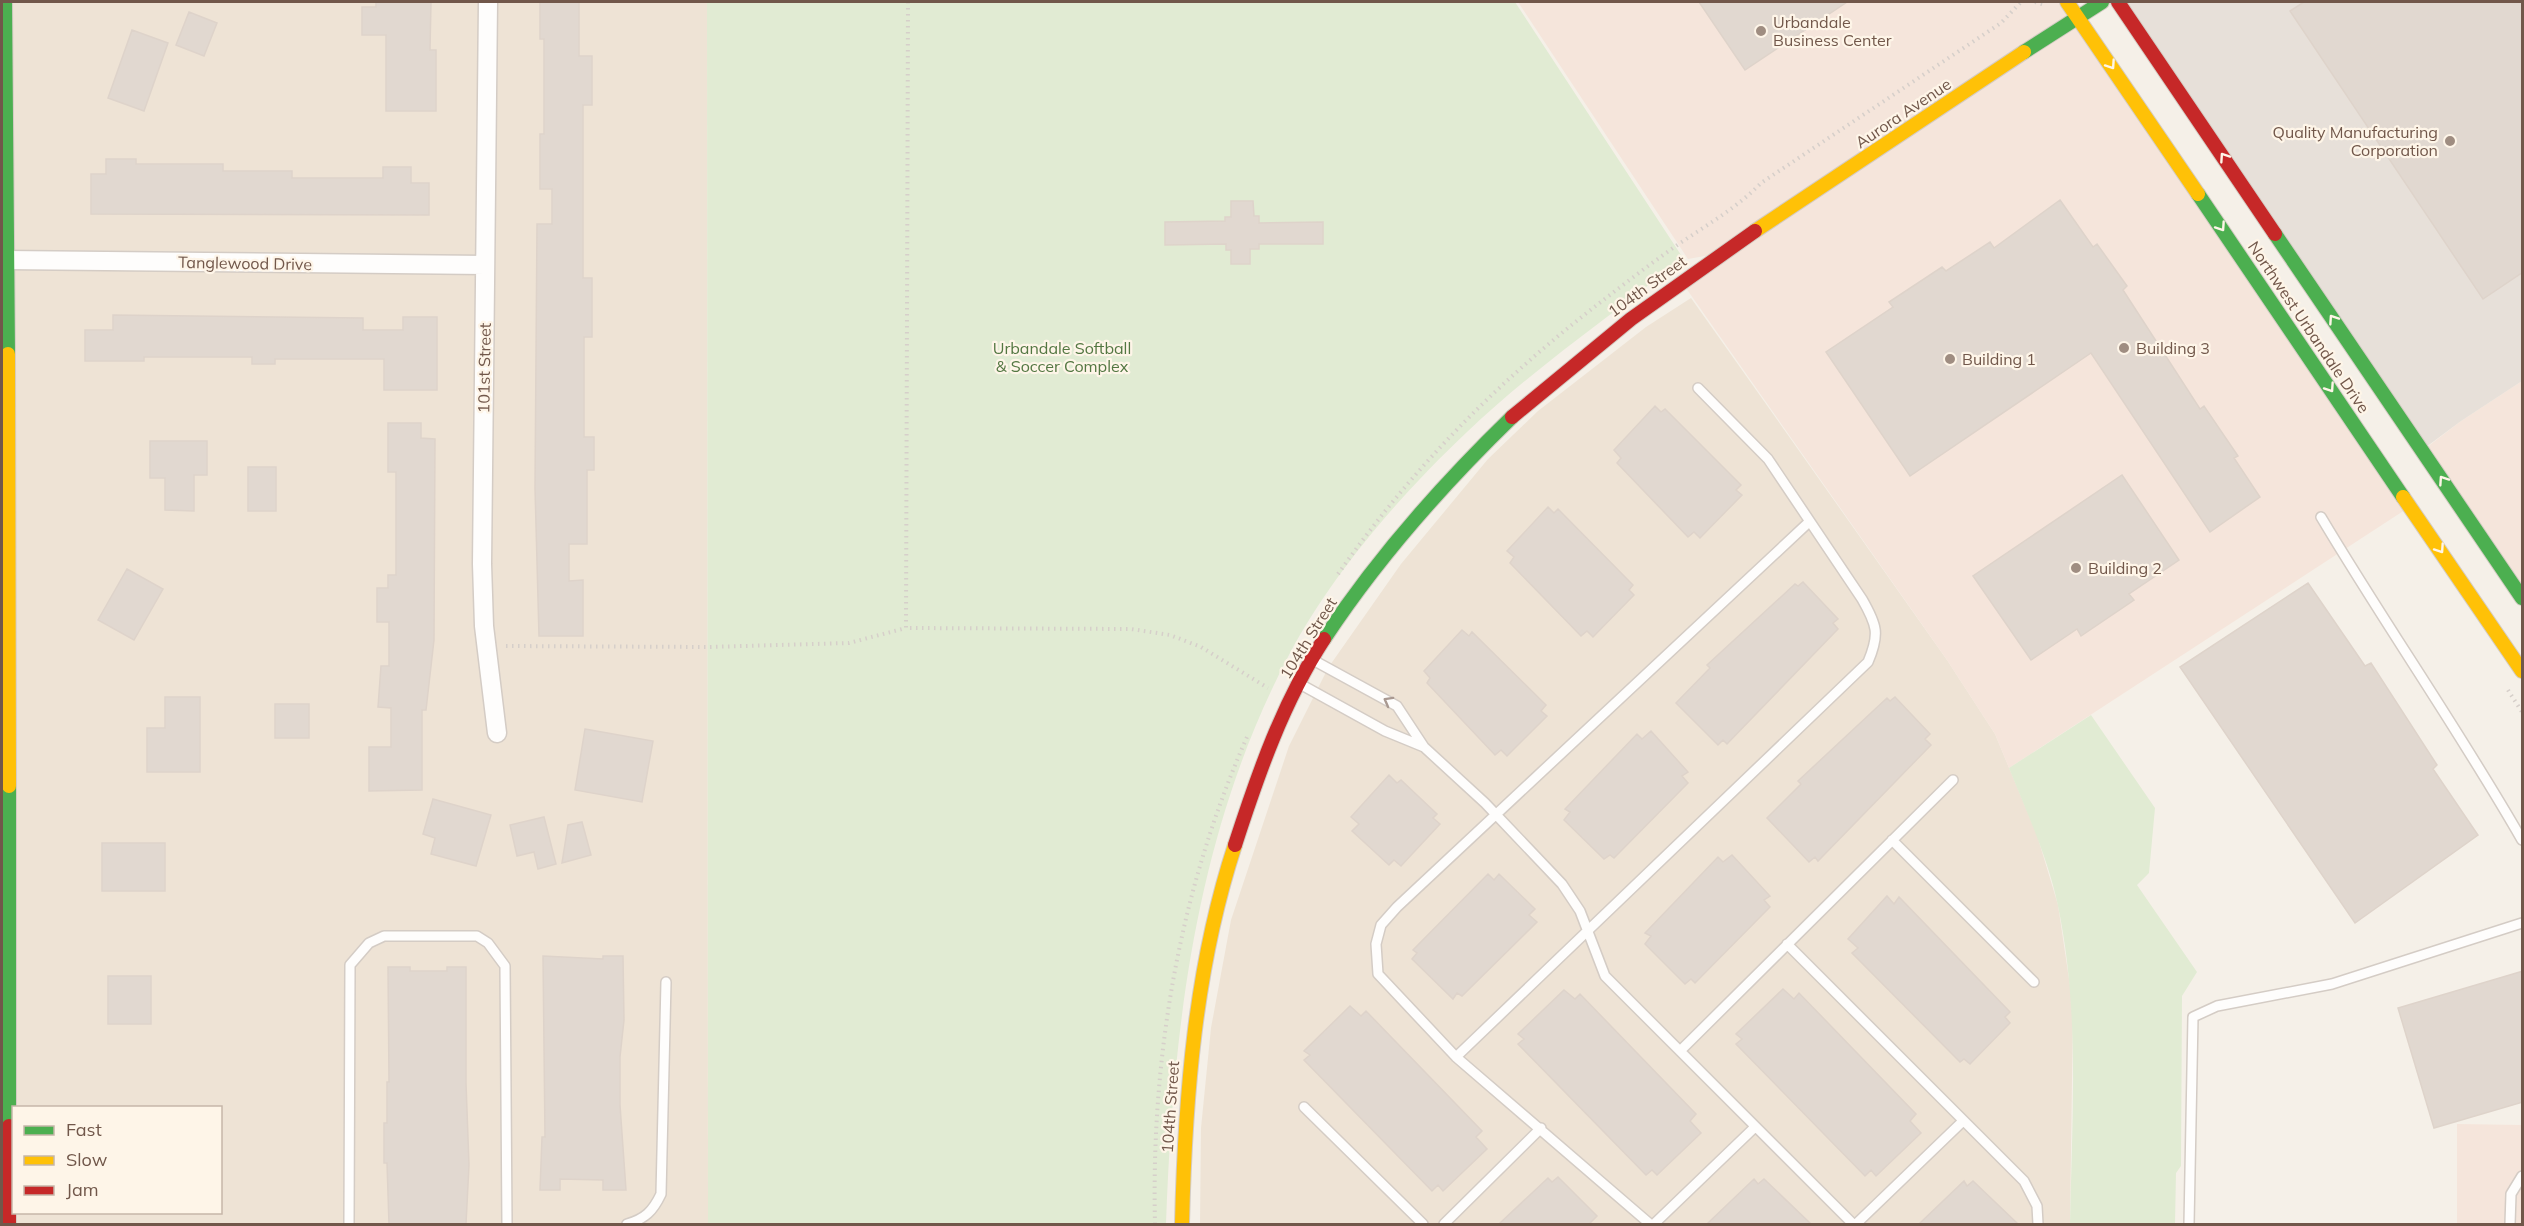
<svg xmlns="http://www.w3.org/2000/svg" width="2524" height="1226" font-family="Mulish,sans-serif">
  <rect width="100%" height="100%" fill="#f5f0e8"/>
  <path fill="#eee3d5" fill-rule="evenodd" d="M2,2h705l1,1222h-706zM14,1108h206v104h-206z
    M1691,298l256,362 48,74 42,101 21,70 15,101 -3,218h-870l1,-96 10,-100 20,-108 58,-174 39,-78 73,-104 87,-105 50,-48 108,-84z"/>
  <path fill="#f5e5db" d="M1518,2h549l344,504 -402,262 -14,-34 -48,-74 -266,-379 40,-28 -33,6z
    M2522,381v217l-100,-147 39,-30z
    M2457,1124l65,1v99h-65z"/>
  <path fill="#e7e0d9" d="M2118,2h404v379l-61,40 -39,29z"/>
  <path fill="#e1ebd3" d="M707,2h808l168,256c-72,58 -149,110 -216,174 -65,61 -135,142 -177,221 -94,177 -117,374 -124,571h-458z
    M2091,715l64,93 -6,65 -12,12 60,87 -15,24 -1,170 -5,7 -1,51h-105c2,-106 10,-213 -12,-318 -10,-48 -31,-93 -49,-138z"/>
  <path fill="#e1d8d0" stroke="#ded3ca" stroke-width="1.5" d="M376,2h55l-1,48h6v61h-50v-76h-24v-28h14z
    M540,2h39v54h13v49h-9v173h9v59h-8v100h10v33h-7v74h-18v37l14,-1v56h-44l-4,-148 2,-264h15v-35h-12v-55h4v-95h-4z
    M1699,2h148l-102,68z
    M2304,2h219v270l-40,27 -193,-288z
    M189,12l28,11 -13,33 -28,-11z
    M132,30l36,13 -24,68 -36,-13z
    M106,159h30v5h87v7h69v7h91v-11h28v16h18v32l-338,-1v-40h15z
    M2060,200l33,47 4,-3 30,42 -4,4 77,119 4,-3 34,50 -4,2 26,39 -50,35 -119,-179 -181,123 -84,-124 67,-45 -4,-5 53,-35 4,4 44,-29 4,6z
    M1231,201h22l1,15h5v7l64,-1v22h-64v5h-9v15h-19v-14h-5v-6l-61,1v-23l60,-1v-4h6z
    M113,315l250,3v12h40v-13h34v73h-53v-31h-109v5h-23v-7h-108v4h-59v-31h28z
    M1655,406l6,6 4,-3 76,76 -5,5 6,5 -42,43 -6,-6 -6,5 -71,-74 4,-5 -7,-8z
    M388,423h33v15l14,1 -1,201 -8,70h-4v80l-53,1v-44h22v-39l-13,-1 3,-41h8v-44h-12v-34h11v-13h8v-103h-8z
    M150,441h57v34h-13v36l-29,-1v-32h-15z
    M248,467h28v44h-28z
    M2122,475l57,85 -50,34 5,6 -53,36 -4,-7 -46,31 -58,-84z
    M1548,507l6,6 4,-4 75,76 -4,5 5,5 -41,42 -6,-6 -6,5 -71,-73 4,-6 -7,-6z
    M127,569l36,20 -29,51 -36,-20z
    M1803,582l35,37 -5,4 5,6 -111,115 -4,-4 -5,5 -42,-42 34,-35 -3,-3 88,-81 3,2z
    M2308,583l57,83 6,-3 66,102 -4,4 45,66 -123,88 -175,-256z
    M1462,630l7,6 3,-4 74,73 -5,6 6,5 -40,40 -6,-6 -6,5 -68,-72 3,-5 -6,-7z
    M165,697h35v75h-53v-44h18z
    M1895,697l35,37 -5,5 6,6 -113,116 -3,-4 -6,5 -42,-44 34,-34 -3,-3 89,-83 3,3z
    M275,704h34v34h-34z
    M585,729l68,12 -11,61 -67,-12z
    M1651,731l37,41 -6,4 6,7 -74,75 -4,-3 -6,4 -40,-39 6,-8 -5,-3 72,-75 5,5z
    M1389,775l8,8 4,-3 36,34 -4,4 7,6 -39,42 -7,-6 -5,5 -37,-34 7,-7 -8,-7z
    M433,799l58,16 -15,51 -45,-12 4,-16 -12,-4z
    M544,817l12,47 -18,5 -4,-17 -17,4 -7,-31z
    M582,822l9,33 -29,8 6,-38z
    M102,843h63v48h-63z
    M1732,855l38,41 -6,4 6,7 -75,76 -4,-4 -6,5 -40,-40 6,-8 -6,-3 73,-76 5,5z
    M1488,874l6,6 5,-6 36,35 -6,6 8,7 -75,74 -5,-3 -4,6 -41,-40 5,-6 -4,-3z
    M1887,896l7,8 5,-7 111,115 -5,5 5,6 -40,41 -6,-5 -4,3 -108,-109 6,-5 -10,-9z
    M543,956l60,3v-3h20l1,64 -4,37v48l6,85h-23v-10l-43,-1v11h-20l2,-53h3z
    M388,967h22v4h37v-4h19v116l3,82 -3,59h-77l-2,-61h-3v-40h3v-41h2z
    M2523,971v131l-89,26 -36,-120z
    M108,976h43v48h-43z
    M1783,989l11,10 5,-6 117,121 -6,7 11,12 -45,43 -5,-6 -6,6 -129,-132 6,-5 -6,-5z
    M1564,990l11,9 5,-5 116,120 -6,7 11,12 -44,42 -5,-5 -6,5 -128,-131 6,-5 -6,-5z
    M1350,1006l11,10 5,-5 116,120 -6,6 11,12 -44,42 -5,-6 -6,6 -128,-131 6,-5 -6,-4z
    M1558,1177l39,39 -8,8h-90l49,-46 4,4z
    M1754,1179l4,5 6,-5 47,45h-104z
    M1964,1181l3,5 6,-5 45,43h-99z"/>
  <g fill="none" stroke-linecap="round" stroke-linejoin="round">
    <g stroke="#d4ccc5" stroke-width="12">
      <path id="lane" d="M2321,517c65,109 138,213 201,323
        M1313,660l84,46 27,41 61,56 77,81 18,27 25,65 248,248
        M1300,684l85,47 39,16
        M1892,840l142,142
        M1787,944l237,237 13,25 1,18
        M1680,1051l273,-271
        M1456,1057l412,-395c12,-28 9,-37 -6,-63l-94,-140 -70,-71
        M1304,1107l119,117
        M349,1224l1,-259 19,-22 15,-7h93l11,7 17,23 2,258
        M627,1224c18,-5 26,-13 34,-30l5,-212
        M1444,1224l97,-96
        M1650,1224l-194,-167 -78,-83 -2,-30 5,-19 16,-18 412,-385
        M1654,1224l101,-97
        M1856,1224l107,-103
        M2189,1224l4,-207 24,-11 115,-22 190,-61
        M2510,1224l1,-30 11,-18"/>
    </g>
    <g stroke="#d4ccc5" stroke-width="21">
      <path id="street" d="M488,2l-6,562 2,62 13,107
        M5,260l480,5"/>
    </g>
    <g stroke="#d4ccc4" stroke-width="16">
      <path id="fast" d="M5,2l3,352
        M2024,52l78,-50
        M2198,194l205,303
        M2275,234l247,364
        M1324,639c54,-82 118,-154 188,-222
        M9,786v340"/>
    </g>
    <g stroke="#d4ccc4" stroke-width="16">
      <path id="slow" d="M2067,2l131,192
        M1755,231l269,-179
        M8,354l1,432
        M2403,497l119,174
        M1182,1224c3,-127 13,-257 53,-379"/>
    </g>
    <g stroke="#d4ccc4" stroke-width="16">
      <path id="jam" d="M2118,2l157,232
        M1512,417l119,-98 124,-88
        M1235,845c23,-71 48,-143 89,-206
        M9,1126v98"/>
    </g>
    <path stroke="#d6cfca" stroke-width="4" stroke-dasharray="1.5 4.5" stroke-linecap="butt" d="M908,2l-2,626 225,1 39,6 31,12 67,41
      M2035,2l10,3
      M1338,574c73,-104 155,-188 255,-266 26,-20 53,-41 80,-60 30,-21 63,-39 88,-65l240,-160 20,-21
      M506,646l202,1 141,-4 57,-15
      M2508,690l14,22
      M1155,1224c-4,-167 24,-333 92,-487"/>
    <use href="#lane" stroke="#fefdfc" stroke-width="9"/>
    <use href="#street" stroke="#fefdfc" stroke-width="18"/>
    <use href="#fast" stroke="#4caf50" stroke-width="14"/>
    <use href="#slow" stroke="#ffc107" stroke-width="14"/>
    <use href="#jam" stroke="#c62828" stroke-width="14"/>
  </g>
  <defs><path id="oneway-chevron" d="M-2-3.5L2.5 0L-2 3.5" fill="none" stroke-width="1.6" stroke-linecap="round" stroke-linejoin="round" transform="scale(1.5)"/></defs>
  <g stroke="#fef5e8">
    <use href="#oneway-chevron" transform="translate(2111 65) rotate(56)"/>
    <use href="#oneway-chevron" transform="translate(2224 157) rotate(-124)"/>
    <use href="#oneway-chevron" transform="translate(2221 227) rotate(56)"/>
    <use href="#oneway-chevron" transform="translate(2333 319) rotate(-124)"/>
    <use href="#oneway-chevron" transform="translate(2330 388) rotate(56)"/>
    <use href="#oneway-chevron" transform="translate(2443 480) rotate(-124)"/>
    <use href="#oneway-chevron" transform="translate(2440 549) rotate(56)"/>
  </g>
  <use stroke="#a99991" href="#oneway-chevron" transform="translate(1388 701) rotate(-151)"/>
  <g fill="#9f8d81" stroke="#fef5e8" stroke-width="2">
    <circle cx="1761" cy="31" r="6"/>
    <circle cx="2450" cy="141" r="6"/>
    <circle cx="2124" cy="348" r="6"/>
    <circle cx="1950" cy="359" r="6"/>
    <circle cx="2076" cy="568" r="6"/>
  </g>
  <g text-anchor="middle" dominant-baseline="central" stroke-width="4.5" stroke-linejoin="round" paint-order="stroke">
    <g font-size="16" fill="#71574a" stroke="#fef5e8" text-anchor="start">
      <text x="1773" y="22">Urbandale<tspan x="1773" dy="18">Business Center</tspan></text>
      <text x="2438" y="132" text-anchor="end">Quality Manufacturing<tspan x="2438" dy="18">Corporation</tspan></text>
      <text x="2136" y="348">Building 3</text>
      <text x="1962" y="359">Building 1</text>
      <text x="2088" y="568">Building 2</text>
    </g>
    <g font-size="16" fill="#71574a" stroke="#fef5e8">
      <text transform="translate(1903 113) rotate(-34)">Aurora Avenue</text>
      <text transform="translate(245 263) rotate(1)">Tanglewood Drive</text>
      <text transform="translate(1647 286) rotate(-36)">104th Street</text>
      <text transform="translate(2309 327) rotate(56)">Northwest Urbandale Drive</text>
      <text transform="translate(484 368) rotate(-89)">101st Street</text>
      <text transform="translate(1308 638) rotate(-58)">104th Street</text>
      <text transform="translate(1170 1107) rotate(-86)">104th Street</text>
    </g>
    <g font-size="16" fill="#537742" stroke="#fef5e8">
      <text x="1062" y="348">Urbandale Softball<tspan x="1062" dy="18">&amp; Soccer Complex</tspan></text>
    </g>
  </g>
  <rect width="2524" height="1226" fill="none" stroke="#71574a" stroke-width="6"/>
  <rect x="12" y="1106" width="210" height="108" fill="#fef5e8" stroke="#c6b6a9" stroke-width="1.5"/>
  <rect x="24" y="1126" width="30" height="9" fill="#4caf50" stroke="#c6b6a9" stroke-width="1.5"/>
  <text x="66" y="1136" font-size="18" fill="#71574a">Fast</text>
  <rect x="24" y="1156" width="30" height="9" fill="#ffc107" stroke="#c6b6a9" stroke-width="1.5"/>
  <text x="66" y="1166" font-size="18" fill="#71574a">Slow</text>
  <rect x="24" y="1186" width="30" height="9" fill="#c62828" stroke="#c6b6a9" stroke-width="1.5"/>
  <text x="66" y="1196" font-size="18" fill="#71574a">Jam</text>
</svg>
